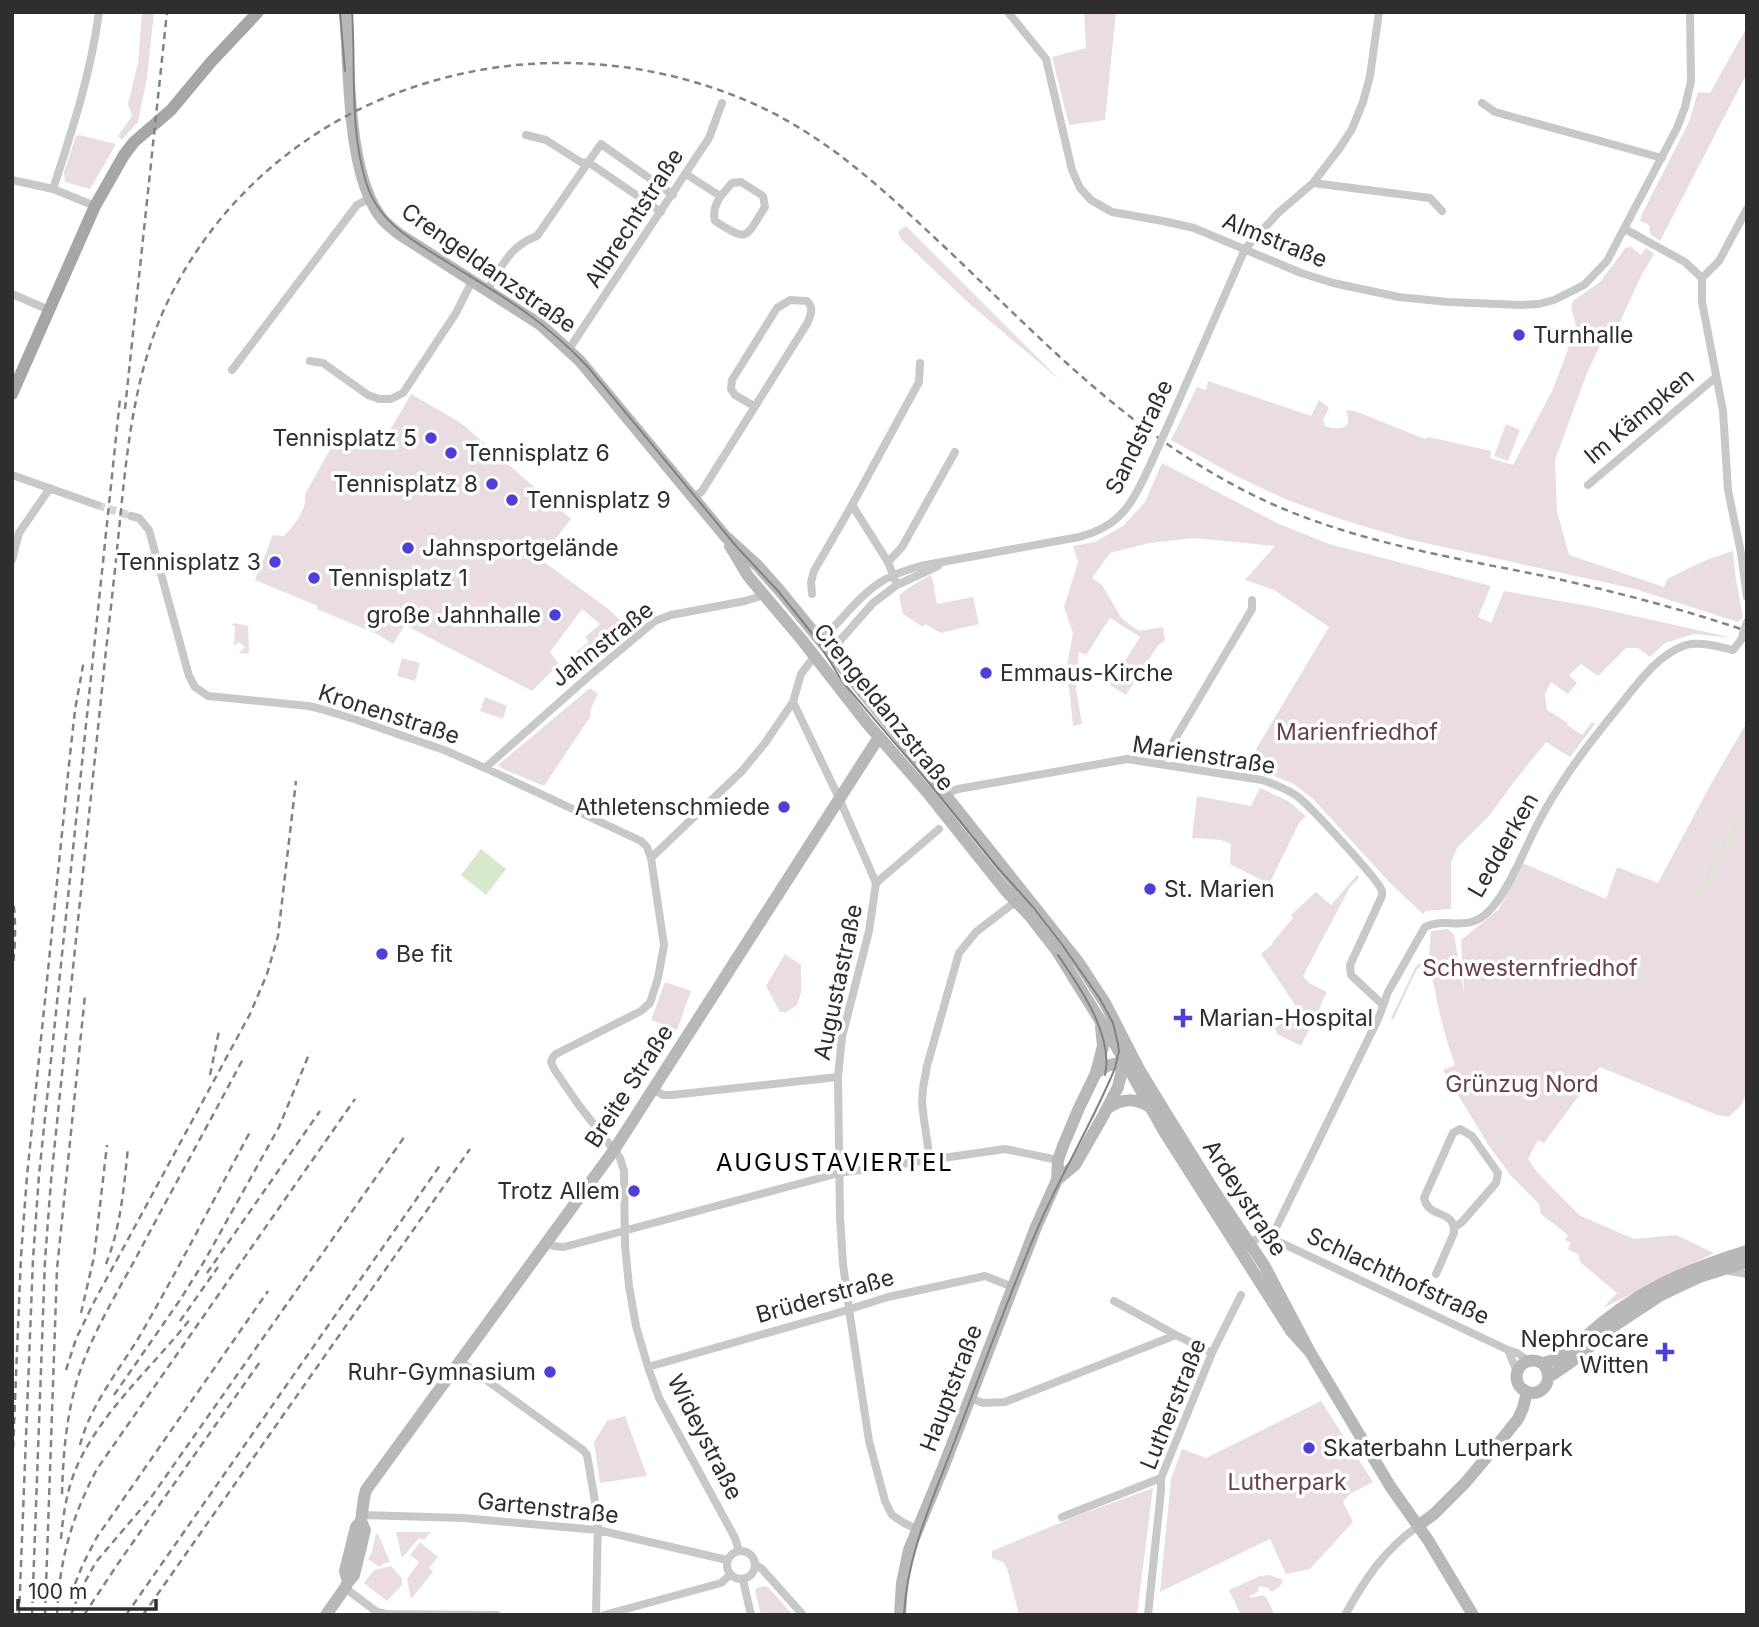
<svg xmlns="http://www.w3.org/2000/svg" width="1759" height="1627" font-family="Inter,sans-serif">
  <rect width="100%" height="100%" fill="#fff"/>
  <path fill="#eadde2" d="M142,12h12l-7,66 -9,44 -16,18 -4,-4 14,-20 -4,-12 10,-41z
    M1084,12h32l-11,108 -36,5 -17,-68 34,-9z
    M1747,27v46l-87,168 -10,-7 -1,-9 -9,-4 2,-7 47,-92 9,-30 12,1z
    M79,135l37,9 -26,45 -25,-7 -1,-10 12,-36z
    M906,226l155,155 -89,-75 -72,-68 -2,-6z
    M1630,246l11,9 5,-7 8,6 -13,22 -21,46h-9l-24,51 -32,87 2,51 12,44 95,32 3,-8 39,-19 27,-9 3,29 7,37 -5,5 -103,-33 -228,-50 -61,-18 -59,-21 -53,-25 -63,-35 26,-53 9,3 2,-9 103,35 8,-16 10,8 -6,12 2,6c13,4 29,5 21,-16l9,1 70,28 4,-2 62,14 -1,7 23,7 40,-76 17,-45h4l2,-19 -5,-17 2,-7 27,-19 26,-35 3,1z
    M411,394l50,29 110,96 -31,40 71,52 19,20 -41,35 -13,-14 13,-10 -4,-5 15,-13 -18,-15 -32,43 9,12 -27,27 -127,-66 -12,19 -14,-9 -62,-26 1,-3 -63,-26 18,-45 11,1c10,-10 24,-28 21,-42l30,-53 54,-9z
    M1506,424l14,6 -12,31 -14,-5z
    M1162,463l115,60 52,21 162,42 -13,31 13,6 13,-32 90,16 139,31 -39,-4 -29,9 -15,14 -12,-9h-12l-28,28 -17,-12 -12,11 8,8 -9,11 -17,-12 -6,12 2,16 21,13 -1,2 15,10 10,-13 3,2 -25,33 -24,-15 -32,40 -25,34 -32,32 -6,15v46l-25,2 -3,3 -31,-29 -79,-86 -19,-15 -38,-15 2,-15 -2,-5 73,-122 -55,-37 -29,-10 30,-34 -81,-8 -44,5 -40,10 -18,25 10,7 20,34 17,12 24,-4 2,14 -7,4 -32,50 -16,-10 30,-48 -30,-19 -24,37 -7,-3 -3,37 6,35 -9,2 -6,-60 6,-33 -9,-26 14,-45 -5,-16 22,-4 28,-16 22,-24z
    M931,575l4,14 -1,1 3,14 36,-7 6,27 -38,9 -16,-9 -2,3 -20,-13 -4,-19 14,-10z
    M234,623l14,3 1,24 -1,4 -9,-1 6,-6 -7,-5 -4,4 1,-19 -3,-2z
    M402,658l18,5 -5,18 -18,-5z
    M590,688l8,6 -7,14 -1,9 -46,69 -41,-17 -5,-4z
    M485,697l22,9 -4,13 -23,-8z
    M1747,722v370l-5,12 -13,13 -12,-2 -117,-48 -56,76 -6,-3 -10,19 9,13 42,43 55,24 42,-4 38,18 -111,55 14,-15 -37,-31 -1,-7 -11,-6 3,-6 -6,-3 3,-5 -27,-21 -2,-10 -27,-27 -23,-31 -46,-76 12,-5c-13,-34 -19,-69 -26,-104l-12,8 -24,51 -2,-2 25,-52 13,-10 2,-25 17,-2 6,5 10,60 -3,-54 37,-30 25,-47 83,36 11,-32 41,16 54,-101z
    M1260,788l28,13 18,15 -7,7 -30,61 -39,-20 1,-20 -10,-4 -29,-2 5,-42 54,10z
    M1357,875l2,3 -9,9 -47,89 6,7 18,9 -26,54 -24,-12 -2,-6 24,-17 -38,-57 12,-10 -1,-1 21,-25 -2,-3 25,-23 15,13z
    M785,954l16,11v28l-4,12 -11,7h-6l-14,-26z
    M665,982l26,9 -14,39 -26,-10z
    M1321,1401l52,81 -23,12 -7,8 10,20 -43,47 -24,5 -16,-35 -110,53 11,-113 11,-30 24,9z
    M625,1416l22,60 -47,7 -6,-41 13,-21z
    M1153,1488l-16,127h-118l-12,-47 -4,-6 -11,-4v-7l87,-36z
    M396,1532h35l-7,8 -5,-2 -17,20z
    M376,1534h2l12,28 -8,2 -1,2h-3l-10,-7 4,-7z
    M420,1542l18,15 -9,11 4,4 -22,27 -4,-20 12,-17 -9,-7z
    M391,1566l11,12v7l-15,16 -23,-18 10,-13z
    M1269,1575l14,5 -3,6 -8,6 -4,-4 -9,-2 -1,6 -9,4 2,2 11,-3 4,2 9,18h-34l-12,-25 31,-14z
    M764,1586l4,1 25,28h-32l-6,-24 2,-3z"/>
  <path fill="#d7e8cb" d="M481,849l25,20 -20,26 -25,-20z"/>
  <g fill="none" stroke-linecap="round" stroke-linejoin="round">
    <path stroke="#d7e8cb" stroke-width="2.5" d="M1697,891l8,-8 8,-19 11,-12v-10l23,-30"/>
    <path stroke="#d5d5d5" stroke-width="8" stroke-dasharray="8 4" stroke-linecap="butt" d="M97,505l34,11"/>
    <path stroke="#c8c8c8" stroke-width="8" d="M1008,12l38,47 26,111 8,18 11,12 21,12 51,9 31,7 107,45 32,10 66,14 49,5 73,3 18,-1 15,-4 30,-15 23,-24 70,-133 8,-21 6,-26 -1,-69
      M1482,103l13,9 167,46
      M526,135l20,5 36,23 6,-1 73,50
      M686,174l34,22
      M12,180l41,9 42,17
      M741,182l22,14 2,11c-20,31 -16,36 -50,14 -4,-16 7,-27 17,-38z
      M1313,183l117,15 12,13
      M53,189c19,-58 38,-116 46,-177
      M1625,229l60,33 17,16v24l21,109 5,79 13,63 6,44
      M1702,278l17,-17 28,-52
      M487,290c16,-24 21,-43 50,-54l64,-92 72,51
      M12,294l37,16
      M569,349l140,-211 13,-35
      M310,361l13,2 45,32 11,4h12l12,-6 53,-80 16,-32
      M232,370l125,-165 13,-7
      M1169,423l76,-174 33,-36 35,-30 26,-34 13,-20 11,-27 7,-26 9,-64
      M12,475l85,30
      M1588,485l128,-108
      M694,498l8,-7 106,-169c3,-8 6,-14 -1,-21l-17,-1 -13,8 -45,72 -1,9 4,6 19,11
      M131,516l8,2 10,12 40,146 6,11 13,9 100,10 13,3 36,11 87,30 41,18 156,73 6,6 4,11 13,87 -6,33 -8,25 -9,8 -85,43 -3,3 -2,5 3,7 24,35 42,54 4,13 1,74 4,41 7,40 12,41 11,31 76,140 4,13
      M12,560l7,-27 31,-45
      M888,562l14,-15 53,-95
      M897,585l-9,-23 -36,-57 67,-123 1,-19
      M812,594l-1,-12 3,-11 38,-66
      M820,640c20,-17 34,-39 55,-54 13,-10 29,-15 45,-20l159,-29c44,-11 54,-36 72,-74
      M830,652l43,-49 24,-18 41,-19
      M793,702l46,96 37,85 -7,48 -27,106 -4,40 2,140 3,47 6,45 20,132 16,60 7,14 12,8 13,6
      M1160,764l92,-155v-9
      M485,768l103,-91 67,-56 16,-6 74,-14 19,-6
      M942,794h3l13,-5 169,-30 135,21c12,4 24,9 35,16 12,9 82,84 85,95 0,1 0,3 0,5l-32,69 1,10 32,30
      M651,858l91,-87 23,-28 28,-41 8,-28 13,-17
      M876,883l63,-54
      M653,1089l10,6h9l166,-18
      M930,1160l-6,-40 -2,-17 1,-15 4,-22 32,-113 17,-21 39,-30
      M1271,1238l108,-221 9,-25 37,-65c22,-11 42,7 64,-16 19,-19 36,-63 49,-88 22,-42 49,-77 79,-114 19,-23 39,-54 69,-64 15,-4 33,2 47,5l8,-10 6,-18
      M548,1242l5,4 11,1 275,-74 166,-24 53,11
      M1248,1246c4,-8 15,-9 23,-8l237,112 9,3 12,8
      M1729,1271l18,3
      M1436,1274l18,-41c1,-25 -25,-13 -30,-35l29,-65 7,-4 12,7 26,37 -2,10 -34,39 -7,5
      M1114,1301l62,34
      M1508,1350l9,22
      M460,1361l123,89 4,5 11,64 -2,96
      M648,1367l186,-53 54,-17 97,-21 28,11
      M970,1398l13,5 22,-1 171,-67 36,18
      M362,1515l101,3 135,12 129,30
      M1062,1517l99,-39
      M727 1565a14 14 0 1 1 28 0a14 14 0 1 1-28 0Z
      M755,1564l7,5 41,46
      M743,1580l8,35
      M345,1588l32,24 10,2 110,1
      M604,1615l117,-32 9,-8
      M1148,1615l13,-125v-12l51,-125 29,-58
      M1345,1615c20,-36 39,-65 73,-89"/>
    <path stroke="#b8b8b8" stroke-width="12" d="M345,12c5,57 1,164 38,208 5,5 11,10 16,14l142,91 39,36 145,175 33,30 22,25 121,148 178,224 26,40 34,66 20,33 52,84 53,79 46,87
      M730,546l18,30 54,64 64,82 61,70 79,99 24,25 27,35 59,95 49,87 126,198 19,21 80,134 38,54 45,75
      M1096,1073l7,-27 -2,-20
      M1108,1108c15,-10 27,-10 42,-1
      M1057,1180l18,-15 27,-47 16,-31 6,-26
      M1542,1363c17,18 -5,40 -21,25 -4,-4 -5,-10 -4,-15 2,-9 11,-14 20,-12 2,0 3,2 5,2 4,0 12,-3 15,-5 10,-4 18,-12 26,-19 51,-47 99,-68 164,-88
      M1549,1377l22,-15 46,-38 44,-29 38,-18 48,-15
      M1418,1526l16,-12 32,-32 40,-48 12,-15 5,-11 4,-16
      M348,1582l-3,-11 11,-44 5,-6
      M326,1615l19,-27 3,-6 6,-7 11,-45 -4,-9 3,-23 2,-8 248,-340 265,-413
      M900,1615l2,-32 7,-33 34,-82 93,-241 21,-47 1,-20 5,-14 16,-38 17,-35 11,-7 17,-5"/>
    <path stroke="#a6a6a6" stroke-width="12" d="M12,394l83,-188 29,-51 10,-13 37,-32 40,-48 47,-50"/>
    <path stroke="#838383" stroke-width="2" d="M340,12l5,59
      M352,12c4,56 -3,115 14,170 12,41 48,59 81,80 27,17 55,33 81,52 22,16 42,34 60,53l148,179 42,45 37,46 27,44 87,102 69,85 35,39 28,36 39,56 13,24 5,21 1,7 -4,17c-22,54 -53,104 -76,157 -31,72 -57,145 -85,218 -21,56 -47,111 -50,172
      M1058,955c22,32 56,81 47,120"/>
    <path stroke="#838383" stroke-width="2.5" stroke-dasharray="7 5" stroke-linecap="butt" d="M125,409l42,-397
      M12,894c5,27 3,54 0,81
      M210,1075l9,-44
      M106,1264c15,-38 18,-77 22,-117
      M207,1273l113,-162
      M81,1313l13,-56 13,-112
      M180,1321l38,-54
      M66,1370l10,-31 18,-37 156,-288 17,-40 11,-38 18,-155
      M114,1395l66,-95 25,-40 74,-133 31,-75
      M80,1445c11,-42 41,-77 62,-113 38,-66 72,-133 108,-200
      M12,1472l9,-216 6,-80 43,-421 5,-45 9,-50
      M62,1494c1,-38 4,-74 14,-110 13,-46 40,-89 62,-130 35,-66 71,-131 106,-197
      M61,1539c2,-24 6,-50 16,-73 26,-57 76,-99 114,-148
      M75,1584l8,-20 14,-27 171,-246
      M19,1615l14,-356 6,-84 81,-776
      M32,1615l13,-355 6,-79c18,-177 37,-354 55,-531 6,-50 11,-100 16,-150 7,-68 16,-137 46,-199 53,-109 149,-187 265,-220 110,-32 231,-21 334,29 71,35 126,89 183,142 94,90 179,180 297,240 94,48 199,64 302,85 67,15 133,32 198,54
      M45,1615l12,-346 28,-274
      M57,1615c2,-54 15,-99 40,-146l258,-370
      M71,1615l9,-24 16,-29 56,-66 253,-360
      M84,1615l33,-50 145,-206
      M126,1615l315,-451
      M143,1615l327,-466"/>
    <path stroke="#c8c8c8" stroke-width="8" d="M1151,463l18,-40"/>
  </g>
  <g fill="#503fd6" stroke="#fff" stroke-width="2.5">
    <circle cx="1519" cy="335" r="7"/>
    <circle cx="431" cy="438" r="7"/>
    <circle cx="451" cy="453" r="7"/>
    <circle cx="492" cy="484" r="7"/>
    <circle cx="512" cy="500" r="7"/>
    <circle cx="408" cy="548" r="7"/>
    <circle cx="275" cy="562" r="7"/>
    <circle cx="314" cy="578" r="7"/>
    <circle cx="555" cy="615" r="7"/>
    <circle cx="986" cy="673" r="7"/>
    <circle cx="784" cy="807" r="7"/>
    <circle cx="1150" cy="889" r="7"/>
    <circle cx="382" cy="954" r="7"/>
    <path d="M1179.5 1007.5h7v7h7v7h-7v7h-7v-7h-7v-7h7z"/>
    <circle cx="634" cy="1191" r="7"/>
    <path d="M1661.5 1341.5h7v7h7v7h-7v7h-7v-7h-7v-7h7z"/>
    <circle cx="550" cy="1372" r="7"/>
    <circle cx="1309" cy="1448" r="7"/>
  </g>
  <g text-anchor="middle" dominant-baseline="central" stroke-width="7" stroke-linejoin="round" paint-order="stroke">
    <g font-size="23" fill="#2e2e2e" stroke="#fff">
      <text transform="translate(634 218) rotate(-57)">Albrechtstraße</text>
      <text transform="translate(1275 240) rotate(22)">Almstraße</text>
      <text transform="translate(489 268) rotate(35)">Crengeldanzstraße</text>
      <text transform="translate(1639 416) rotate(-40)">Im Kämpken</text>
      <text transform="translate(1139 437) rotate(-64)">Sandstraße</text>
      <text transform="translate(602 644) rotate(-38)">Jahnstraße</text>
      <text transform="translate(884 707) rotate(51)">Crengeldanzstraße</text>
      <text transform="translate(389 714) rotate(18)">Kronenstraße</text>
      <text transform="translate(1204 755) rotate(9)">Marienstraße</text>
      <text transform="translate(1503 845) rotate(-60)">Ledderken</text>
      <text transform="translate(838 982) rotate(-78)">Augustastraße</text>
      <text transform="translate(629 1086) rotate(-57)">Breite Straße</text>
      <text transform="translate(1245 1198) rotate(57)">Ardeystraße</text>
      <text transform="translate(1398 1276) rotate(25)">Schlachthofstraße</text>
      <text transform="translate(825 1296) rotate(-16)">Brüderstraße</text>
      <text transform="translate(951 1388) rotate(-69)">Hauptstraße</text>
      <text transform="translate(1173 1404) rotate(-68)">Lutherstraße</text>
      <text transform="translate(705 1437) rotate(63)">Wideystraße</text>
      <text transform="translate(548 1508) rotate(6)">Gartenstraße</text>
    </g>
    <g font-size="23" fill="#2e2e2e" stroke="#fff" text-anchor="start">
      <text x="1533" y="335">Turnhalle</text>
      <text x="417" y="438" text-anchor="end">Tennisplatz 5</text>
      <text x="465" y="453">Tennisplatz 6</text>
      <text x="478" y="484" text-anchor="end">Tennisplatz 8</text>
      <text x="526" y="500">Tennisplatz 9</text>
      <text x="422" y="548">Jahnsportgelände</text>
      <text x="261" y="562" text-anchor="end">Tennisplatz 3</text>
      <text x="328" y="578">Tennisplatz 1</text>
      <text x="541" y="615" text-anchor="end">große Jahnhalle</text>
      <text x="1000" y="673">Emmaus-Kirche</text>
      <text x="770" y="807" text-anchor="end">Athletenschmiede</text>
      <text x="1164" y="889">St. Marien</text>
      <text x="396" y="954">Be fit</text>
      <text x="1199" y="1018">Marian-Hospital</text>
      <text x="620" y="1191" text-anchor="end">Trotz Allem</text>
      <text x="1649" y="1339" text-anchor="end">Nephrocare<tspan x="1649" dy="26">Witten</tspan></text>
      <text x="536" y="1372" text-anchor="end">Ruhr-Gymnasium</text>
      <text x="1323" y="1448">Skaterbahn Lutherpark</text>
    </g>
    <g font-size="23" fill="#663f4a" stroke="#fff">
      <text x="1357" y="732">Marienfriedhof</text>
      <text x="1530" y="968">Schwesternfriedhof</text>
      <text x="1522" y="1084">Grünzug Nord</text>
      <text x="1287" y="1482">Lutherpark</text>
    </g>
    <g font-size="24" letter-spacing="2" fill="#000" stroke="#fff">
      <text x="835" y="1162">AUGUSTAVIERTEL</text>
    </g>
  </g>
  <rect width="1759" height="1627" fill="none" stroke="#2e2e2e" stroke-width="28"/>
  <path d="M18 1599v10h138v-10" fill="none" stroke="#2e2e2e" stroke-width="3.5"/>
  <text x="28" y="1599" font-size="21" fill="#2e2e2e" stroke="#ffffff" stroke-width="5" paint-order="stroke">100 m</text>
</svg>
